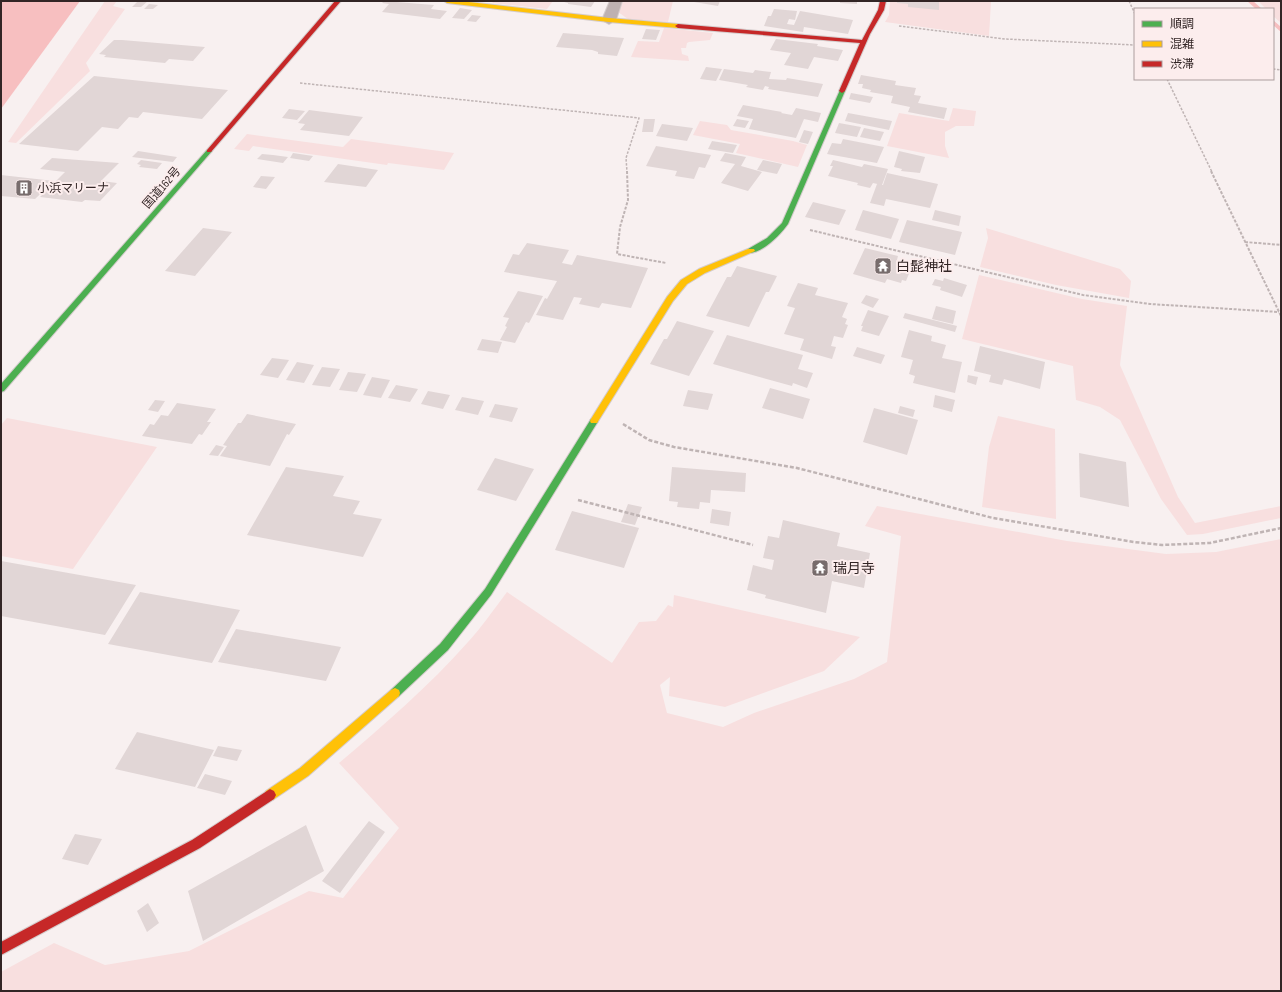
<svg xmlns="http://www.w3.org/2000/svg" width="1282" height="992" font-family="'Sofia Sans Condensed','Noto Sans JP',sans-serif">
  <rect width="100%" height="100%" fill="#f8f0f0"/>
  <path fill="#f8dfdf" d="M105,1h12l-4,5 12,3 -39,54 4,8 -74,72 -8,-1z
    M494,1h59l-6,8 -55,-6z
    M623,1h50l-5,21 -40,-3 -10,-7z
    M890,1l101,1 -2,34 -104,-14 4,-7z
    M1258,1h23v22l-8,-7v-7h-7z
    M664,28l49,5 -3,7 -21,2 -2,1 -1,5h-5l1,6 6,2 1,5 -58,-4 7,-16 21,1z
    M953,108l23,3 -2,15h-18l-11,6v14l4,12 -62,-12 12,-33 50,8z
    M700,121l27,4 4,5 62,11 14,4 -9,22 -62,-14 4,-9 -47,-9z
    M247,134l96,13 8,-8 103,14 -10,17 -56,-7 -1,2 -134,-19 -4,5 -15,-2z
    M986,228l134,41 11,12 -2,17 -73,-13 -76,-18 8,-29z
    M979,275l103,24 45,7 -7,59 58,132 17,26 86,-17v12l-78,16 -16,1 -26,-36 -41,-79 -20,-13 -24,-7 -3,-34 -111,-27z
    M998,416l57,13 1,90 -74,-12 7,-60z
    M7,418l150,29 -84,122 -72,-13v-131z
    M877,506l190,35 99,13 50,-2 65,-13v452h-1280v-19l53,-29 51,22 84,-14 120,-60 34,7 56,-70 -60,-65c45,-38 90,-77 129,-121 14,-15 26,-33 39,-50l105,71 27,-41 17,-1 12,-16 5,2 1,-12 186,42 -36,34 -99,36 -56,-11 1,-19 -10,8 7,28 56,14 31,-14 100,-34 33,-17 14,-126 -36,-10z"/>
  <path fill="#f7bfc0" d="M1,1h79l-79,108z"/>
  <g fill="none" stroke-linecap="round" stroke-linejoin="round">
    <path fill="#f7bfc0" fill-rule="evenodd" d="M1247,1h6l9,8h-6z
      M1273,20l8,7v5l-8,-7z"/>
  </g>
  <path fill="#e1d6d6" d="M138,1h10l-7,6h-9z
    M384,1l50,4 -3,4 16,2 -7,8 -58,-7 7,-8 -7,-1z
    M560,1h35l-4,6 -23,-3v-1z
    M688,1h32l-2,5z
    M840,1h17v3l-17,-1z
    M897,1h42v9l-31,-3v-3l-11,-1z
    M149,4l9,1 -5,4h-9z
    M460,8l12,2 -8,9 -12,-1z
    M774,9l23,2 -2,9 -6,-1 -2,5 7,1 6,-14 53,9 -5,14 -44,-7 -1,5 -39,-6 4,-10h3z
    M472,15l9,1 -5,6 -9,-1z
    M646,29l14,1 -4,10 -14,-1z
    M563,33l61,5 -7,18 -19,-2v-2l-6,-2 -36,-3z
    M776,39l42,5 -1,2 26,4 -5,11 -24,-4 -6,12 -24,-4 7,-12 -21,-3z
    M114,40h8l83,7 -12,14 -24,-2 -4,4 -61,-6 2,-2 -7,-1z
    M706,67l16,2 -6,12 -16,-2z
    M724,69l29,4 2,-3 16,2 -2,7 17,1 1,-2 36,6 -5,13 -50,-8 1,-2 -4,-1 -2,4 -17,-3 2,-2 -29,-5z
    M861,75l35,6 -1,4 21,3 -2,7 7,1 -3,7 29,5 -3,11 -36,-7 2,-5 -19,-4 2,-7 -23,-4 1,-2 -9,-2 1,-4h-5z
    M94,76l134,14 -26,29 -59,-7 -5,6 -9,-1 -11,12 -16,-2 -24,24 -59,-7z
    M851,93l22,4 -3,6 -21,-4z
    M743,105l39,7 -1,1 11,2 4,-7 25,5 -3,9 -14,-3 -8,19 -47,-9 4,-10 -16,-3z
    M289,109l16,2 -8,9 -15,-2z
    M309,110l54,7 -14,19 -49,-6 5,-6 -7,-1z
    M848,113l44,8 -3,9 -44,-9z
    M644,119h11l-2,13h-11z
    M737,119l12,2 -4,7 -12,-2z
    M839,123l22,4 -4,10 -22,-4z
    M662,124l31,4 -6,13 -31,-5z
    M864,128l20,4 -4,9 -20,-4z
    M804,130l9,2 -5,12 -9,-2z
    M843,139l41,8 -7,16 -50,-9 5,-11 9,1z
    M712,141l25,4 -4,8 -25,-4z
    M656,146l55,9 -6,13 -6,-1 -5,12 -19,-3 2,-5 -31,-5z
    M138,151l39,6 -4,5 -41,-5z
    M899,151l26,6 -5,16 -19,-2 1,-2 -8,-2z
    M293,153l20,3 -4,5 -19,-3z
    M725,153l21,4 -5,9 21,6 -14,19 -27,-8 14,-19 -15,-3z
    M262,154l11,1 15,2 -5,6 -26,-4z
    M52,158l67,5 -18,18 16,2 -17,18 -15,-1 -3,2 -42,-5 25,-25 -25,-3z
    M141,160l21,3 -5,6 -18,-2 2,-2 -4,-1z
    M763,160l19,4 -5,10 -20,-4z
    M833,160l29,7 2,-3 24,5 -6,16 -9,-2 -3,5 -13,-3 1,-2 -30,-7 5,-10h-3z
    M338,164l40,6 -12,17 -42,-5z
    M887,173l51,11 -8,24 -44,-9 -2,7 -14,-3 7,-19 6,1z
    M1,175l53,6 -19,18 -34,-3z
    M261,176l14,1 -9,12 -13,-2z
    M813,202l33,8 -7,15 -34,-8z
    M863,210l36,9 -8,20 -36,-9z
    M935,210l26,6 -2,10 -27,-6z
    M907,220l55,12 -7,23 -56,-13z
    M203,228l29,4 -37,44 -30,-5z
    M527,243l42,7 -7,13 10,2 5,-10 71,13 -17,40 -29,-5 -3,5 -20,-4 3,-6 -8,-1 -11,23 -27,-5 9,-17 2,1 10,-18 -53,-9 9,-18 6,1z
    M865,248l33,8 -1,4 12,3 -1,2 4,1 -6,15 -4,-1 -1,3 -14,-4 -2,4 -32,-9z
    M737,266l40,10 -8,16h-3l-17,35 -43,-11 21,-39h4z
    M944,278l23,7 -5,12 -22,-7 1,-3 -9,-2 3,-6 8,2z
    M798,283l20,5 -3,7 33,8 -6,14 5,2 -2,5 3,1 -5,13 -9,-2 -3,10 5,1 -4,12 -32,-9 4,-11 -20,-5 11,-26 -8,-2z
    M518,291l25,5 -14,27 -3,-1 -11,21 -15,-3 7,-13 -2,-1 4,-8 -6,-1z
    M866,295l13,4 -6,9 -12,-5z
    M936,306l20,5 -3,13 -21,-5z
    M868,310l21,6 -10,20 -18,-5 2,-5h-2z
    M905,313l52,13 -2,6 -52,-14z
    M677,321l37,10 -25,45 -39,-12 14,-25h3z
    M909,330l23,6 -1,5 15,4 -4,13 20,4 -7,31 -42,-10 2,-7 -6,-2 4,-14 -12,-3z
    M727,335l76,20 -5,14 15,4 -6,15 -14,-5 -1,3 -79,-22z
    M482,339l20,3 -4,11 -21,-3z
    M980,346l65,16 -5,27 -36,-10 -2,6 -13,-3 2,-7 -17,-4z
    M857,347l28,8 -4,9 -28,-8z
    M272,358l17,2 -11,18 -18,-3z
    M297,362l17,3 -10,18 -18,-3z
    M322,367l18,2 -10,18 -18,-2z
    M348,372l18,2 -9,18 -18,-2z
    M968,375l10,2 -2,8 -9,-3z
    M372,377l18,3 -9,18 -18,-3z
    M396,385l22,4 -8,13 -22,-4z
    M770,388l40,11 -7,20 -41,-11z
    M688,390l25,4 -5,16 -25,-4z
    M428,391l22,4 -7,14 -22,-5z
    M935,395l20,5 -3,12 -19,-5z
    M462,397l22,4 -6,14 -23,-5z
    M155,400l10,1 -7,11 -10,-2z
    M177,403l39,6 -9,13h4l-9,13 -3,-1 -7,10 -50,-8 8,-12 4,1 7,-10 7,1z
    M495,404l23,4 -6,14 -23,-5z
    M900,406l15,4 -2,7 -15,-4z
    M874,408l44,12 -11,35 -44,-13z
    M247,414l49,10 -7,11 -2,-1 -17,32 -50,-10 7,-10 -4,-1 15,-22h3z
    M216,445l8,2 -6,9 -9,-1z
    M1079,453l47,9 3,45 -49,-10z
    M495,458l39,11 -18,32 -39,-11z
    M286,467l58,9 -11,20 27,5 -7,13 29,5 -19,38 -116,-22z
    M672,467l74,6 -1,19 -34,-2 -1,13 -10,-1 -1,7 -22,-2 1,-5 -9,-1z
    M628,504l14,3 -7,18 -14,-3z
    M712,509l19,3 -2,14 -19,-3z
    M572,511l67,17 -15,40 -69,-18z
    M783,520l57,13 -3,13 33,7 -6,35 -32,-7 -6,32 -61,-15 1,-3 -19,-5 6,-25 19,5 2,-10 -11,-2 5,-22 11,2z
    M1,561l135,24 -31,50 -104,-19z
    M140,592l100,18 -28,53 -104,-19z
    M236,629l105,18 -15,34 -108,-19z
    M137,732l77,18 -19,37 -80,-18z
    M218,746l24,4 -5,11 -24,-5z
    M205,774l27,7 -7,14 -28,-7z
    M369,821l16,11 -45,61 -18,-12z
    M306,825l18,46 -121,70 -15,-50z
    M75,834l27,5 -14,26 -26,-6z
    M148,903l11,20 -12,9 -10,-21z"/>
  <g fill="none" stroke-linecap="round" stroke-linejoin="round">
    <g stroke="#d4cccc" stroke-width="2">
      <path id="street" d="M610,1h12l-6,19 -7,4 -7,-4z"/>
    </g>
    <g stroke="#d4cccc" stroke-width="2">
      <path id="fast" d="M840,90l5,1 -57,133c-7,10 -26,30 -40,29v-4l19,-11 15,-15z
        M207,150l5,1 -208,240 -3,1v-8z
        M594,418l3,1 1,2 -1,2 -106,172 -43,55 -49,46 -4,2 -4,-2 -1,-3 1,-3 49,-46 45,-55 106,-170z"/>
    </g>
    <g stroke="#d4cccc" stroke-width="2">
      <path id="slow" d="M444,1h16l149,17 69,6 3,2 -3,2 -69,-6 -162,-19z
        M748,249h6l1,2 -50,22 -18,11 -14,17 -76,122h-6l-1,-2 1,-2 76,-122 14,-17 18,-11z
        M395,688l4,2 1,3 -1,3 -91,80 -34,23 -4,2 -4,-2 -2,-4 2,-4 34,-23 91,-78z"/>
    </g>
    <g stroke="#d4cccc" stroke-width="2">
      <path id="jam" d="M335,1h6l-130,151h-4v-2z
        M880,1h6l-2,9 -14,24 -25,57 -3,2 -3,-2 21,-48 -182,-15 -3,-2 3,-2 184,16 16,-30z
        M270,789l4,2 2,4 -2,4 -74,49 -199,107v-13l191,-102z"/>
    </g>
    <path stroke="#bfb4b4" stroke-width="1.5" stroke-dasharray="2.5 1.5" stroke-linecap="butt" d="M1129,1l6,13
      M899,26l106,13 130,6
      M1273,69l8,1
      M1167,79l45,93
      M300,83l339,35 -13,40 1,14"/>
    <path stroke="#bfb4b4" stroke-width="2" stroke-dasharray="3 1.5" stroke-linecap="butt" d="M627,171l1,29 -8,27 -3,27 49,9
      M1211,171l70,145
      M810,230l273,65 67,9 129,8
      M1245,242l36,3"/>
    <path stroke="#bfb4b4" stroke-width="2.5" stroke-dasharray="4 2" stroke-linecap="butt" d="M623,424l26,16 25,7 123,21 196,50 141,24 28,3 48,-2 71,-15
      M578,500l175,45"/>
    <use href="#street" fill="#beb1b1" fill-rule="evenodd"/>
    <use href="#fast" fill="#4caf50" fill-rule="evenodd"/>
    <use href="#slow" fill="#ffc107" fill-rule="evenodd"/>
    <use href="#jam" fill="#c62828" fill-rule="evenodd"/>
  </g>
  <defs>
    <g id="building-square" transform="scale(0.9)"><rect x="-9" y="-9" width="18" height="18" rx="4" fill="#776c6c" stroke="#fceded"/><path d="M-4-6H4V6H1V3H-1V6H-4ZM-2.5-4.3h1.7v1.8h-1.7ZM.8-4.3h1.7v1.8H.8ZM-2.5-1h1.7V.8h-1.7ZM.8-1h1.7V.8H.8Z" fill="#fff"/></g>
    <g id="temple-square" transform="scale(0.9)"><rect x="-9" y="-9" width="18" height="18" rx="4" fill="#776c6c" stroke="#fceded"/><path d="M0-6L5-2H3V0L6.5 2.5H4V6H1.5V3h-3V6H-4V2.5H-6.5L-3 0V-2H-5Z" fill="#fff"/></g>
  </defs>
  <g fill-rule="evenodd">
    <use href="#building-square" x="24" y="188"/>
    <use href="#temple-square" x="883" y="266"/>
    <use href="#temple-square" x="820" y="568"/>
  </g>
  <g text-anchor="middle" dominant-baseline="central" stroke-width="4" stroke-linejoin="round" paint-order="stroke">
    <g font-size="12" fill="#322525" stroke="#fceded" text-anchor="start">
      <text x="37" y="188">小浜マリーナ</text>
    </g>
    <g font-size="12" fill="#322525" stroke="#fceded">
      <text transform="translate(162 188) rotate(-49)">国道162号</text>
    </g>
    <g font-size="14" fill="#322525" stroke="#fceded" text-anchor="start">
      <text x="896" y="266">白髭神社</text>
      <text x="833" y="568">瑞月寺</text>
    </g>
  </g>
  <rect width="1282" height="992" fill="none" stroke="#322525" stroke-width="4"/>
  <rect x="1134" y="8" width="140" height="72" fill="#fceded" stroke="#ab9d9d"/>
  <rect x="1142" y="21" width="20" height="6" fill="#4caf50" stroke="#ab9d9d"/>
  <text x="1170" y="28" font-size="12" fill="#322525">順調</text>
  <rect x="1142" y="41" width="20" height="6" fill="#ffc107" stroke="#ab9d9d"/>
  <text x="1170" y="48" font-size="12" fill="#322525">混雑</text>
  <rect x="1142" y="61" width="20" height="6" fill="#c62828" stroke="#ab9d9d"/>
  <text x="1170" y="68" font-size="12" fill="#322525">渋滞</text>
</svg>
